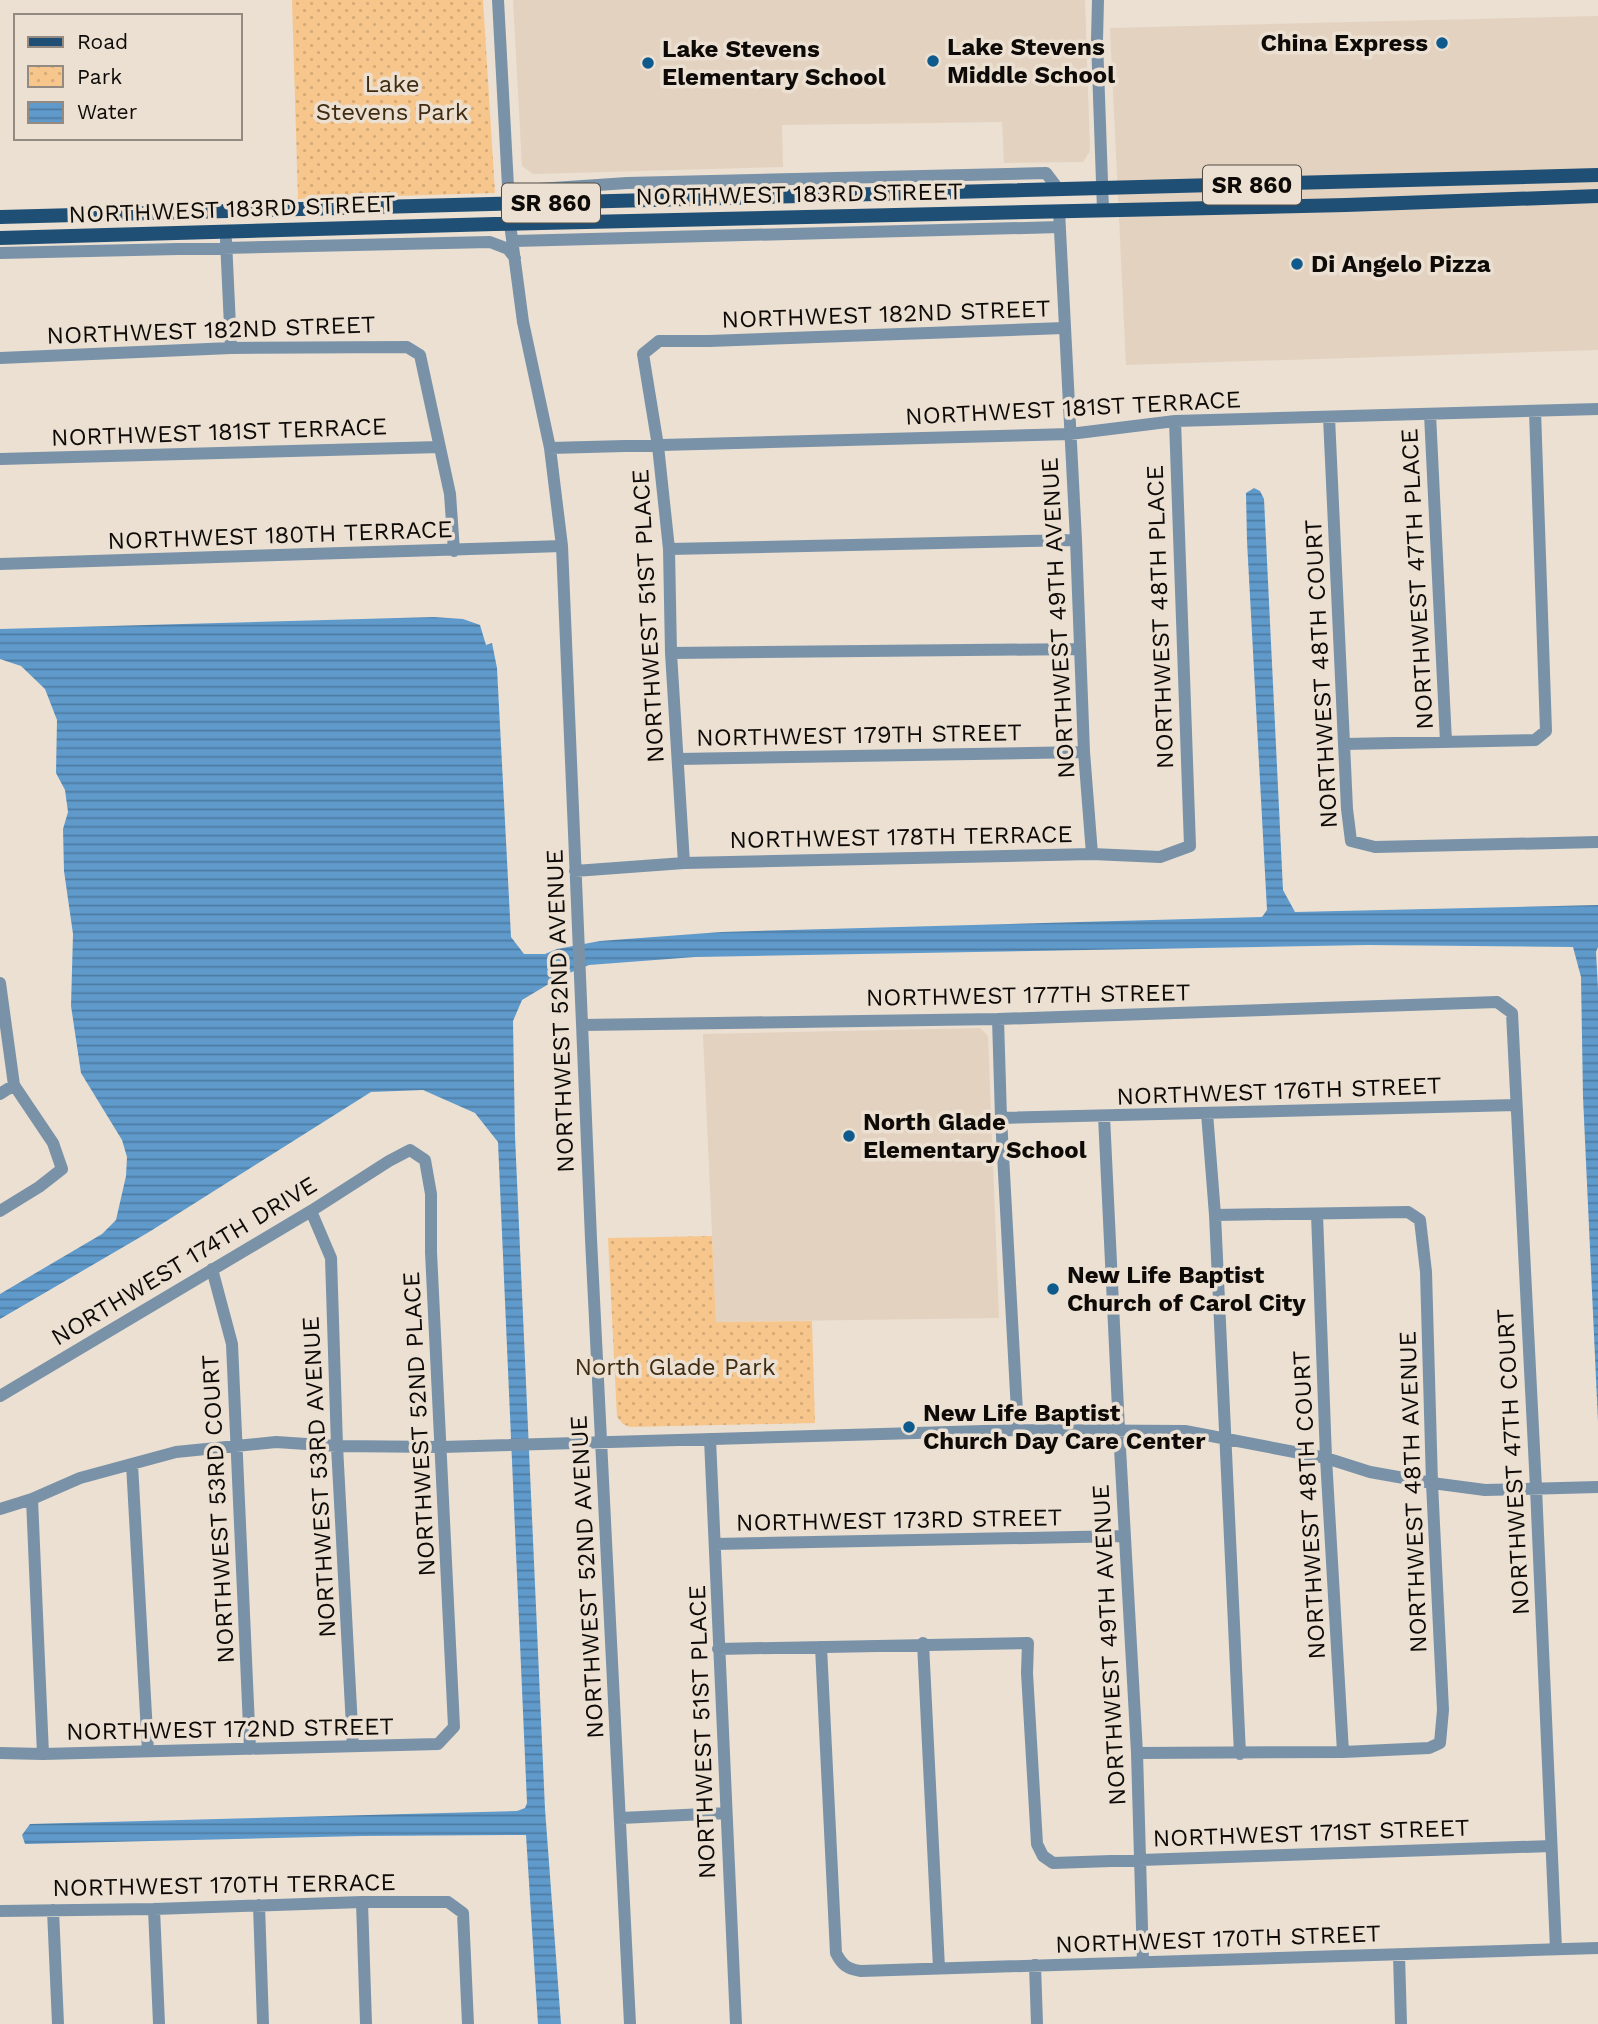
<svg xmlns="http://www.w3.org/2000/svg" width="1598" height="2024" font-family="'Work Sans',sans-serif">
  <defs>
    <pattern id="park-dots" width="8" height="8" patternUnits="userSpaceOnUse" patternTransform="scale(1.75)"><rect width="8" height="8" fill="#f7c68c"/><path d="M2 2h.1M6 6h.1" fill="none" stroke="#d3a977" stroke-width="1.8" stroke-linecap="round"/></pattern>
    <pattern id="water-rules" width="6" height="5" patternUnits="userSpaceOnUse" patternTransform="scale(1.75)"><rect width="6" height="5" fill="#5f9acb"/><path d="M0 2.5h6" fill="none" stroke="#4d7ca3"/></pattern>
  </defs>
  <rect width="100%" height="100%" fill="#ebe0d2"/>
  <path fill="#e2d2bf" d="M513,0h572l5,151 -7,11 -79,1 -2,-41 -220,3 1,42 -250,7 -11,-8z
    M1598,16v334l-472,15 -16,-337z
    M980,1028l8,8 11,282 -283,4 -13,-288z"/>
  <path fill="url(#park-dots)" d="M292,0h191l12,193 -197,6z
    M712,1236l4,86 96,-1 3,102 -185,4 -7,-3 -6,-7 -9,-179z"/>
  <path fill="url(#water-rules)" d="M1254,488l6,3 4,8 19,391 12,22 303,-7v42l-2,5 2,37v433l-15,-325 -2,-120 -8,-30 -205,-2 -673,12 -106,8 -27,11 -40,24 -9,21 2,115 30,673 16,215h-23l-12,-189 -164,1 -337,8 -3,-9 8,-11 487,-13 8,-3 2,-5 -29,-661 -23,-29 -52,-23 -52,2 -222,140 -149,87v-25l102,-60 14,-14 10,-44 1,-19 -5,-17 -41,-67 -10,-67 2,-72 -9,-63 -1,-42 5,-17 -3,-22 -9,-17 1,-53 -12,-31 -24,-23 -21,-7v-30l434,-12 29,2 17,6 6,20 6,-2 5,25 14,269 13,17h21l12,-5 43,-8 121,-9 541,-15 5,-7 -20,-369 -1,-48z"/>
  <g fill="none" stroke-linecap="round" stroke-linejoin="round">
    <path stroke="#7992a8" stroke-width="12" d="M498,0l12,224 13,98 27,126 12,98 29,693 39,785
      M1098,0l-1,40 6,170
      M509,191l118,-8 419,-10 13,17
      M1059,211l17,329 8,212 8,102
      M226,240l5,108
      M514,241l546,-14
      M0,253l490,-11 18,7 7,9
      M0,358l231,-10 176,-1 13,8 30,139 4,57
      M1430,414l16,328
      M1329,417l18,392 4,32 24,6 223,-5
      M550,448l520,-14 105,-13 423,-12
      M0,459l440,-12
      M669,549l407,-9
      M0,564l562,-18
      M671,653l409,-4
      M1345,744l190,-4 11,-9 -11,-320
      M678,759l406,-7
      M684,863l-13,-210 -2,-104 -11,-103 -15,-92 16,-13h50l355,-13
      M575,871l109,-8 408,-9 68,3 30,-11 -15,-425
      M0,983l14,102 39,58 9,26 -23,18 -39,24
      M998,1019l3,99 17,312
      M582,1025l416,-6 499,-17 15,11 24,475 20,461
      M0,1094l14,-9
      M1207,1113l8,102 25,539
      M1104,1116l15,314 18,323 6,209
      M1001,1118l515,-13
      M311,1211l20,47 6,188 16,300
      M1317,1214l9,244 17,294
      M212,1269l20,75 18,405
      M0,1396l311,-185 78,-50 21,-11 15,10 6,34v58l23,475 -16,17 -395,10 -43,-1
      M710,1439l26,585
      M132,1464l16,287
      M32,1499l11,255
      M0,1509l32,-10 48,-21 96,-26 100,-10 61,4 105,1 576,-17 167,1 141,27 44,14 62,11 53,7 113,-3
      M715,1544l410,-8
      M923,1643l16,325
      M821,1647l15,306c6,12 11,16 25,18l737,-23
      M718,1649l310,-6 -1,30 10,171 6,12 10,7 498,-17
      M1137,1753l206,-1 86,-4 11,-5 3,-33 -11,-227 -6,-211 -6,-52 -12,-8 -193,3
      M621,1818l105,-5
      M362,1902l4,122
      M259,1905l4,119
      M154,1909l5,115
      M53,1910l5,114
      M0,1911l154,-2 208,-7h86l15,11 5,111
      M1399,1955l2,69
      M1035,1965l2,59"/>
    <path stroke="#204f75" stroke-width="14" d="M0,217l1598,-42
      M0,238l495,-14 851,-19 252,-9"/>
  </g>
  <g fill="#0e5a8d" stroke="#ebe0d2" stroke-width="2.5">
    <circle cx="1442" cy="43" r="7"/>
    <circle cx="933" cy="61" r="7"/>
    <circle cx="648" cy="63" r="7"/>
    <circle cx="1297" cy="264" r="7"/>
    <circle cx="849" cy="1136" r="7"/>
    <circle cx="1053" cy="1289" r="7"/>
    <circle cx="909" cy="1427" r="7"/>
  </g>
  <g text-anchor="middle" dominant-baseline="central" stroke-width="7" stroke-linejoin="round" paint-order="stroke">
    <g fill="#ebe0d2" stroke="#504a44" stroke-width="2">
      <rect x="1203" y="165.5" width="98" height="39" rx="5"/>
      <rect x="502" y="183.5" width="98" height="39" rx="5"/>
    </g>
    <g font-size="23" font-weight="bold" fill="#0e0a07">
      <text x="1252" y="185">SR 860</text>
      <text x="551" y="203">SR 860</text>
    </g>
    <g font-size="24" font-weight="bold" fill="#0e0a07" stroke="#ebe0d2" text-anchor="start">
      <text x="1428" y="43" text-anchor="end">China Express</text>
      <text x="947" y="47">Lake Stevens<tspan x="947" dy="28">Middle School</tspan></text>
      <text x="662" y="49">Lake Stevens<tspan x="662" dy="28">Elementary School</tspan></text>
      <text x="1311" y="264">Di Angelo Pizza</text>
      <text x="863" y="1122">North Glade<tspan x="863" dy="28">Elementary School</tspan></text>
      <text x="1067" y="1275">New Life Baptist<tspan x="1067" dy="28">Church of Carol City</tspan></text>
      <text x="923" y="1413">New Life Baptist<tspan x="923" dy="28">Church Day Care Center</tspan></text>
    </g>
    <g font-size="24" fill="#402c11" stroke="#ebe0d2">
      <text x="392" y="84">Lake<tspan x="392" dy="28">Stevens Park</tspan></text>
      <text x="675" y="1367">North Glade Park</text>
    </g>
    <g font-size="24" fill="#0e0a07" stroke="#ebe0d2">
      <text transform="translate(799 194) rotate(-1)">NORTHWEST 183RD STREET</text>
      <text transform="translate(232 209) rotate(-2)">NORTHWEST 183RD STREET</text>
      <text transform="translate(886 314) rotate(-2)">NORTHWEST 182ND STREET</text>
      <text transform="translate(211 330) rotate(-2)">NORTHWEST 182ND STREET</text>
      <text transform="translate(1073 408) rotate(-3)">NORTHWEST 181ST TERRACE</text>
      <text transform="translate(219 432) rotate(-2)">NORTHWEST 181ST TERRACE</text>
      <text transform="translate(280 535) rotate(-2)">NORTHWEST 180TH TERRACE</text>
      <text transform="translate(1417 579) rotate(-93)">NORTHWEST 47TH PLACE</text>
      <text transform="translate(648 616) rotate(-93)">NORTHWEST 51ST PLACE</text>
      <text transform="translate(1160 617) rotate(-92)">NORTHWEST 48TH PLACE</text>
      <text transform="translate(1058 618) rotate(-93)">NORTHWEST 49TH AVENUE</text>
      <text transform="translate(1321 674) rotate(-93)">NORTHWEST 48TH COURT</text>
      <text transform="translate(859 735) rotate(-1)">NORTHWEST 179TH STREET</text>
      <text transform="translate(901 837) rotate(-1)">NORTHWEST 178TH TERRACE</text>
      <text transform="translate(1028 995) rotate(-1)">NORTHWEST 177TH STREET</text>
      <text transform="translate(560 1011) rotate(-92)">NORTHWEST 52ND AVENUE</text>
      <text transform="translate(1279 1091) rotate(-2)">NORTHWEST 176TH STREET</text>
      <text transform="translate(184 1261) rotate(-31)">NORTHWEST 174TH DRIVE</text>
      <text transform="translate(419 1424) rotate(-93)">NORTHWEST 52ND PLACE</text>
      <text transform="translate(1513 1462) rotate(-93)">NORTHWEST 47TH COURT</text>
      <text transform="translate(319 1477) rotate(-93)">NORTHWEST 53RD AVENUE</text>
      <text transform="translate(1413 1492) rotate(-92)">NORTHWEST 48TH AVENUE</text>
      <text transform="translate(1309 1505) rotate(-93)">NORTHWEST 48TH COURT</text>
      <text transform="translate(218 1509) rotate(-93)">NORTHWEST 53RD COURT</text>
      <text transform="translate(899 1520) rotate(-1)">NORTHWEST 173RD STREET</text>
      <text transform="translate(587 1577) rotate(-93)">NORTHWEST 52ND AVENUE</text>
      <text transform="translate(1109 1645) rotate(-93)">NORTHWEST 49TH AVENUE</text>
      <text transform="translate(230 1729) rotate(-1)">NORTHWEST 172ND STREET</text>
      <text transform="translate(702 1732) rotate(-92)">NORTHWEST 51ST PLACE</text>
      <text transform="translate(1311 1833) rotate(-2)">NORTHWEST 171ST STREET</text>
      <text transform="translate(224 1885) rotate(-1)">NORTHWEST 170TH TERRACE</text>
      <text transform="translate(1218 1939) rotate(-2)">NORTHWEST 170TH STREET</text>
    </g>
  </g>
  <rect x="14" y="14" width="228" height="126" fill="#ebe0d2" stroke="#938a81" stroke-width="2"/>
  <rect x="28" y="37" width="35" height="10" fill="#204f75" stroke="#938a81" stroke-width="2"/>
  <text x="77" y="49" font-size="21" fill="#0e0a07">Road</text>
  <rect x="28" y="66" width="35" height="21" fill="url(#park-dots)" stroke="#938a81" stroke-width="2"/>
  <text x="77" y="84" font-size="21" fill="#0e0a07">Park</text>
  <rect x="28" y="102" width="35" height="21" fill="url(#water-rules)" stroke="#938a81" stroke-width="2"/>
  <text x="77" y="119" font-size="21" fill="#0e0a07">Water</text>
</svg>
